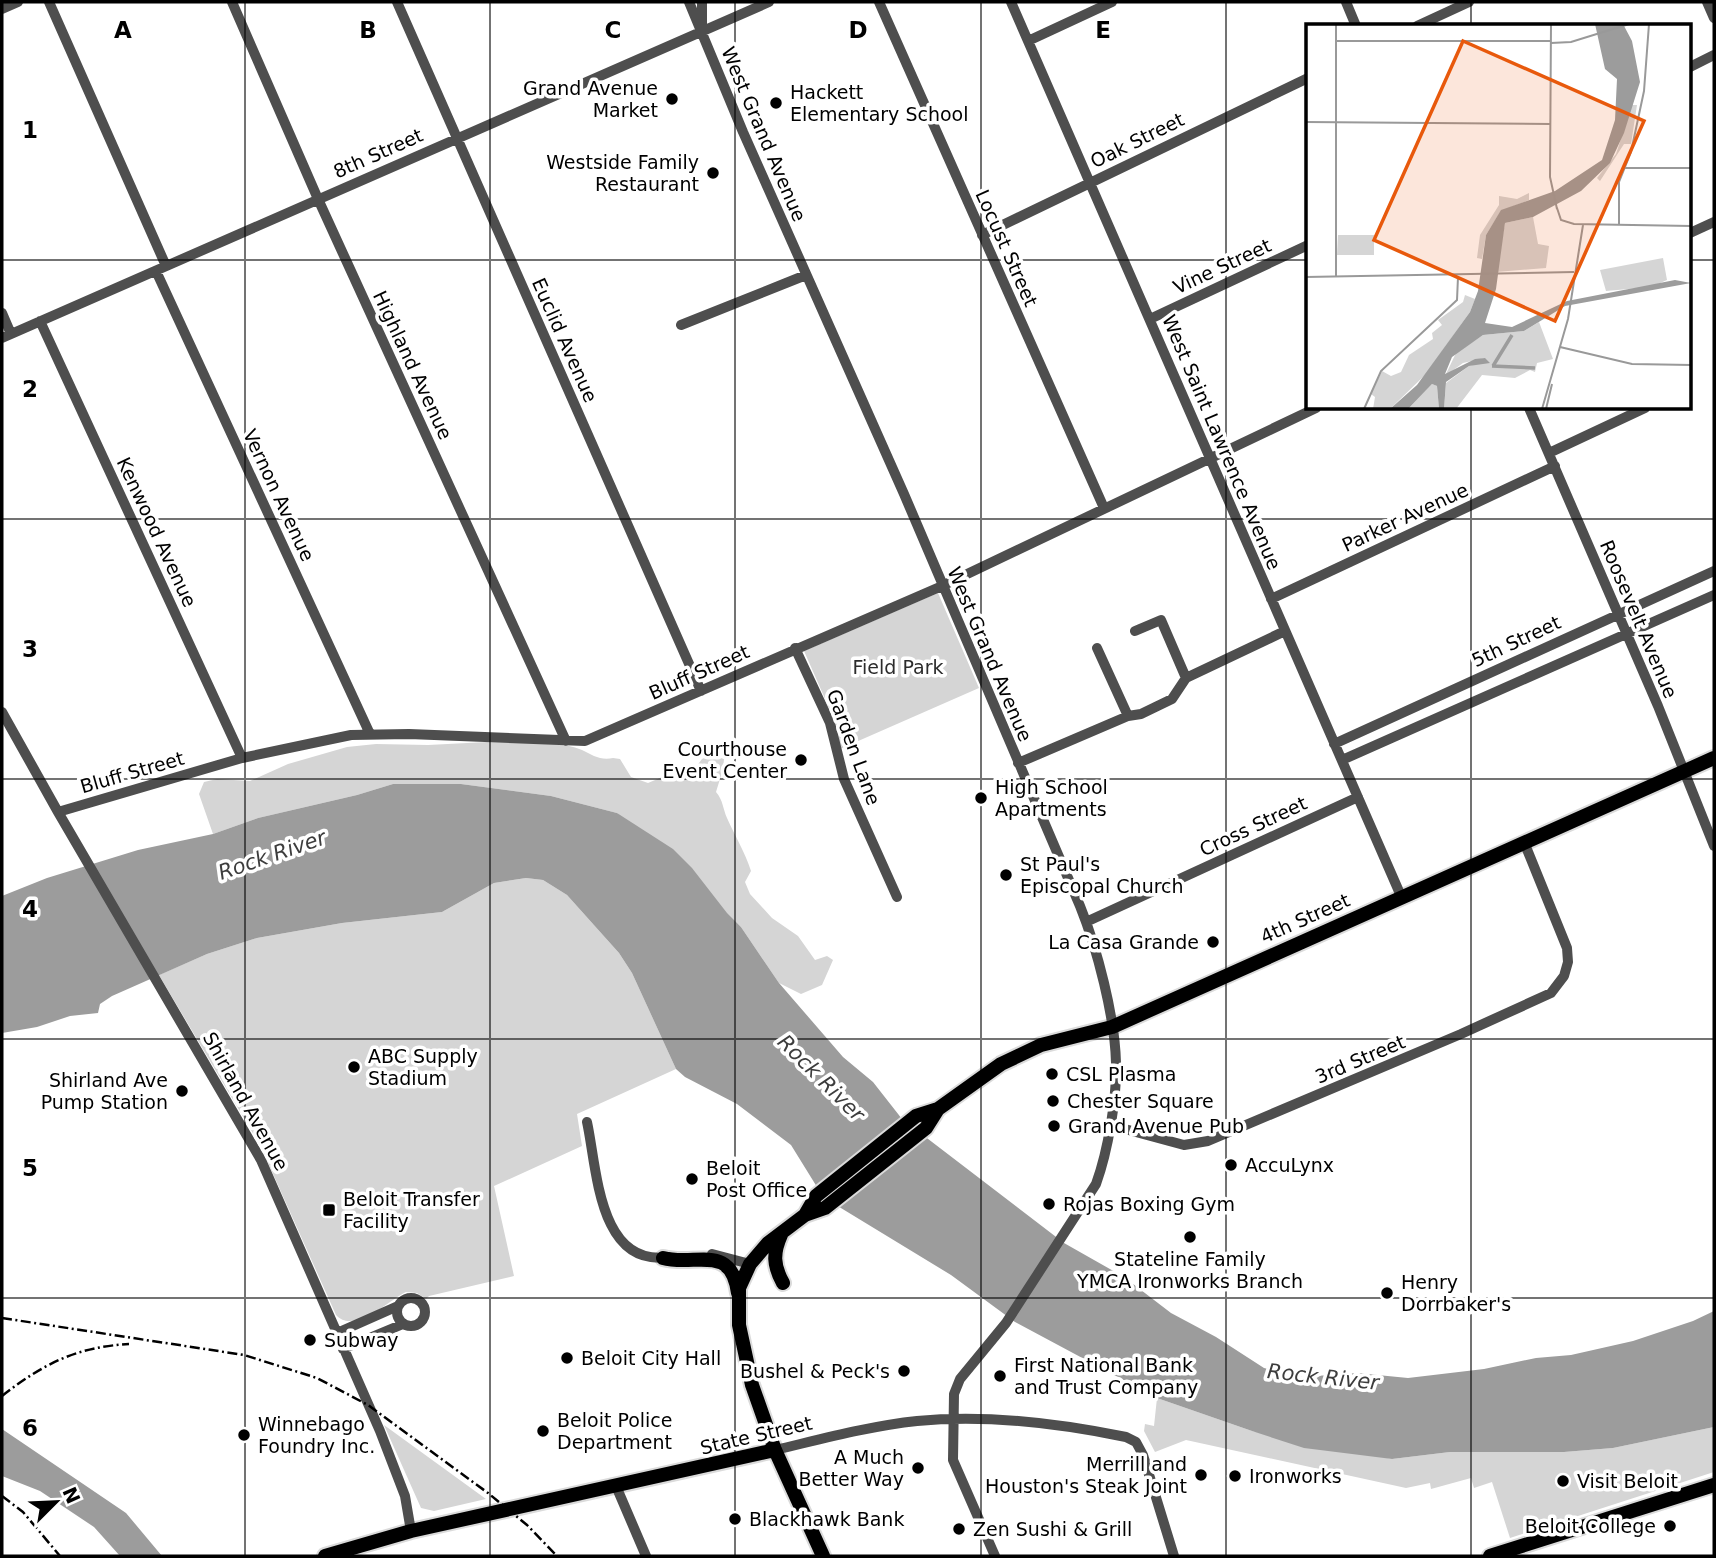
<svg xmlns="http://www.w3.org/2000/svg" width="1716" height="1558" font-family="'DejaVu Sans',sans-serif">
  <rect width="100%" height="100%" fill="#fff"/>
  <path fill="#d5d5d5" d="M938,593l41,95 -139,61 -3,-23 -33,-75z
    M487,742c24,1 73,-2 95,8 10,5 19,11 31,8l7,1 11,18 17,6 31,-13 17,-3 6,-8 9,-4 13,4 -1,10 -7,23c7,8 7,17 11,26 8,18 18,34 24,53l-6,11 5,12 22,24 26,18 17,24 12,-4 6,4 -11,25 -21,9 -22,-11 -38,-56 -124,-114 -66,-17 -90,-12h-68l-36,11 -99,23 -45,16 -14,-40 5,-12 13,-3 33,2 38,-17 59,-17 29,-3 52,1z
    M526,878l17,2 24,15 52,58 13,20 44,96 -99,45 5,32 -88,40 20,90 -85,20 -3,3 -9,-6 -11,-1c-17,8 -52,43 -70,23l-75,-168 -102,-172 48,-21 50,-16 85,-15 100,-11 52,-29z
    M1157,1398l95,33 140,28 58,-7h114l49,-4 101,-21v45l-204,66 -18,-56 -18,6 -3,-10 -40,11 -1,-6 -24,5 -220,-48 -31,12 -11,-21 1,-7 9,2z
    M384,1425l102,74 -52,12 -13,-3z"/>
  <path fill="#9c9c9c" d="M393,784h68l90,12 66,17 56,36 19,19 35,45 14,14 38,56 64,74 30,25 29,37 162,124 60,34 47,36 45,24 48,31 38,9 55,-4 51,5 76,-9 52,-11 35,-3 62,-14 60,-20 21,-10v116l-101,21 -49,4h-114l-58,7 -88,-11 -52,-17 -95,-33 -142,-76 -64,-47 -115,-70 -19,-18 -26,-42 -54,-41 -52,-27 -9,-8 -44,-96 -13,-20 -52,-58 -24,-15 -17,-2 -32,5 -52,29 -100,11 -85,15 -50,16 -95,42 -12,8 -2,9 -28,3 -33,11 -35,6v-137l45,-18 91,-28 75,-16 45,-16 99,-23z
    M2,1429l124,84 36,43h-42l-26,-29 -54,-36 -38,-15z"/>
  <g fill="none" stroke-linecap="round" stroke-linejoin="round">
    <g stroke="#dbdbdb" stroke-width="18">
      <path id="major" d="M805,1215l11,-19 100,-80 22,-7 63,-45 40,-19 71,-18 602,-269
        M781,1235c-8,18 -8,30 2,48
        M663,1258c32,9 68,-16 75,35
        M325,1556l86,-25 364,-81
        M823,1556l-48,-106 -23,-65 -13,-60v-37l11,-24 18,-21 37,-28 20,-7 101,-80 12,-19
        M1490,1556l224,-71"/>
    </g>
    <path stroke="#4e4e4e" stroke-width="10" d="M49,2l117,264
      M232,2l86,197 248,542
      M397,2l304,689
      M689,2l54,130 161,362 176,412c17,42 35,111 36,157 1,35 -8,88 -20,121l-90,139 -46,56 -6,15 -1,66 42,96
      M702,2v23
      M879,2l225,506
      M1011,2l390,894
      M1346,2l10,24
      M1707,2l7,16
      M2,9l16,-7
      M1417,26l52,-24
      M1028,41l84,-39
      M1690,67l24,-12
      M1690,233l24,-11
      M982,235l326,-157
      M156,271l214,463
      M2,313l9,21
      M1150,319l158,-74
      M40,321l202,437
      M681,325l125,-50
      M2,338l767,-336
      M1529,408l129,298 56,140
      M1549,453l96,-45
      M1271,599l284,-133
      M1135,631l26,-11 25,58
      M795,648l35,75 14,56 53,118
      M1097,648l31,68
      M2,712l56,100 203,348 119,271 25,65 6,35
      M1334,744l380,-173
      M1342,760l372,-165
      M1018,763l110,-47 13,-2 31,-15 14,-21 99,-47
      M58,812l184,-54 109,-23 58,-1 176,7 357,-155 374,-178
      M1086,922l272,-125
      M587,1122c10,45 11,145 81,135
      M1110,1125l74,20 24,-4 253,-107 90,-41 13,-17 4,-14 -1,-14 -43,-106
      M712,1254l38,10
      M397 1312a14 14 0 1 1 28 0a14 14 0 1 1-28 0Z
      M337,1333l61,-27
      M343,1349l60,-25
      M775,1450c47,-11 95,-24 142,-29 69,-7 141,2 209,16l10,5 7,13 31,101
      M616,1486l30,70"/>
    <use href="#major" stroke="#000" stroke-width="14"/>
    <path stroke="#000" stroke-width="2.5" stroke-dasharray="10 3.5 2 3.5" stroke-linecap="butt" d="M2,1318l242,37 73,23 51,27 120,88 39,32 30,31
      M2,1396c41,-32 74,-49 127,-52
      M2,1496l21,16 37,44"/>
  </g>
  <path fill="none" stroke="#000" stroke-width="2" stroke-opacity="0.55" d="M245,2v1554M490,2v1554M735,2v1554M981,2v1554M1226,2v1554M1471,2v24M2,260h1306M1690,260h24M1471,408v1148M2,519h1712M2,779h1712M2,1039h1712M2,1298h1712"/>
  <g fill="#000" stroke="#fff" stroke-width="2.5">
    <circle cx="672" cy="99" r="7"/>
    <circle cx="776" cy="103" r="7"/>
    <circle cx="713" cy="173" r="7"/>
    <circle cx="801" cy="760" r="7"/>
    <circle cx="981" cy="798" r="7"/>
    <circle cx="1006" cy="875" r="7"/>
    <circle cx="1213" cy="942" r="7"/>
    <circle cx="354" cy="1067" r="7"/>
    <circle cx="1052" cy="1074" r="7"/>
    <circle cx="182" cy="1091" r="7"/>
    <circle cx="1053" cy="1101" r="7"/>
    <circle cx="1054" cy="1126" r="7"/>
    <circle cx="1231" cy="1165" r="7"/>
    <circle cx="692" cy="1179" r="7"/>
    <circle cx="1049" cy="1204" r="7"/>
    <rect x="322" y="1203" width="14" height="14" rx="3.5"/>
    <circle cx="1190" cy="1237" r="7"/>
    <circle cx="1387" cy="1293" r="7"/>
    <circle cx="310" cy="1340" r="7"/>
    <circle cx="567" cy="1358" r="7"/>
    <circle cx="904" cy="1371" r="7"/>
    <circle cx="1000" cy="1376" r="7"/>
    <circle cx="543" cy="1431" r="7"/>
    <circle cx="244" cy="1435" r="7"/>
    <circle cx="918" cy="1468" r="7"/>
    <circle cx="1201" cy="1475" r="7"/>
    <circle cx="1235" cy="1476" r="7"/>
    <circle cx="1563" cy="1481" r="7"/>
    <circle cx="735" cy="1519" r="7"/>
    <circle cx="1670" cy="1526" r="7"/>
    <circle cx="959" cy="1529" r="7"/>
  </g>
  <g text-anchor="middle" dominant-baseline="central" stroke-width="7" stroke-linejoin="round" paint-order="stroke">
    <g font-size="19" fill="#000" stroke="#fff" text-anchor="start">
      <text x="658" y="88" text-anchor="end">Grand Avenue<tspan x="658" dy="22">Market</tspan></text>
      <text x="790" y="92">Hackett<tspan x="790" dy="22">Elementary School</tspan></text>
      <text x="699" y="162" text-anchor="end">Westside Family<tspan x="699" dy="22">Restaurant</tspan></text>
      <text x="787" y="749" text-anchor="end">Courthouse<tspan x="787" dy="22">Event Center</tspan></text>
      <text x="995" y="787">High School<tspan x="995" dy="22">Apartments</tspan></text>
      <text x="1020" y="864">St Paul's<tspan x="1020" dy="22">Episcopal Church</tspan></text>
      <text x="1199" y="942" text-anchor="end">La Casa Grande</text>
      <text x="368" y="1056">ABC Supply<tspan x="368" dy="22">Stadium</tspan></text>
      <text x="1066" y="1074">CSL Plasma</text>
      <text x="168" y="1080" text-anchor="end">Shirland Ave<tspan x="168" dy="22">Pump Station</tspan></text>
      <text x="1067" y="1101">Chester Square</text>
      <text x="1068" y="1126">Grand Avenue Pub</text>
      <text x="1245" y="1165">AccuLynx</text>
      <text x="706" y="1168">Beloit<tspan x="706" dy="22">Post Office</tspan></text>
      <text x="343" y="1199">Beloit Transfer<tspan x="343" dy="22">Facility</tspan></text>
      <text x="1063" y="1204">Rojas Boxing Gym</text>
      <text x="1190" y="1259" text-anchor="middle">Stateline Family<tspan x="1190" dy="22">YMCA Ironworks Branch</tspan></text>
      <text x="1401" y="1282">Henry<tspan x="1401" dy="22">Dorrbaker's</tspan></text>
      <text x="324" y="1340">Subway</text>
      <text x="581" y="1358">Beloit City Hall</text>
      <text x="1014" y="1365">First National Bank<tspan x="1014" dy="22">and Trust Company</tspan></text>
      <text x="890" y="1371" text-anchor="end">Bushel &amp; Peck's</text>
      <text x="557" y="1420">Beloit Police<tspan x="557" dy="22">Department</tspan></text>
      <text x="258" y="1424">Winnebago<tspan x="258" dy="22">Foundry Inc.</tspan></text>
      <text x="904" y="1457" text-anchor="end">A Much<tspan x="904" dy="22">Better Way</tspan></text>
      <text x="1187" y="1464" text-anchor="end">Merrill and<tspan x="1187" dy="22">Houston's Steak Joint</tspan></text>
      <text x="1249" y="1476">Ironworks</text>
      <text x="1577" y="1481">Visit Beloit</text>
      <text x="749" y="1519">Blackhawk Bank</text>
      <text x="1656" y="1526" text-anchor="end">Beloit College</text>
      <text x="973" y="1529">Zen Sushi &amp; Grill</text>
    </g>
    <g font-size="19" fill="#000" stroke="#fff">
      <text transform="translate(764 134) rotate(67)">West Grand Avenue</text>
      <text transform="translate(1137 140) rotate(-26)">Oak Street</text>
      <text transform="translate(378 153) rotate(-24)">8th Street</text>
      <text transform="translate(1007 248) rotate(66)">Locust Street</text>
      <text transform="translate(1222 266) rotate(-25)">Vine Street</text>
      <text transform="translate(565 340) rotate(66)">Euclid Avenue</text>
      <text transform="translate(413 365) rotate(65)">Highland Avenue</text>
      <text transform="translate(1222 442) rotate(67)">West Saint Lawrence Avenue</text>
      <text transform="translate(279 495) rotate(65)">Vernon Avenue</text>
      <text transform="translate(1405 517) rotate(-25)">Parker Avenue</text>
      <text transform="translate(157 532) rotate(65)">Kenwood Avenue</text>
      <text transform="translate(1639 619) rotate(67)">Roosevelt Avenue</text>
      <text transform="translate(1516 641) rotate(-25)">5th Street</text>
      <text transform="translate(990 654) rotate(67)">West Grand Avenue</text>
      <text transform="translate(699 672) rotate(-24)">Bluff Street</text>
      <text transform="translate(854 747) rotate(70)">Garden Lane</text>
      <text transform="translate(132 772) rotate(-16)">Bluff Street</text>
      <text transform="translate(1253 826) rotate(-25)">Cross Street</text>
      <text transform="translate(1305 918) rotate(-24)">4th Street</text>
      <text transform="translate(1360 1059) rotate(-23)">3rd Street</text>
      <text transform="translate(246 1101) rotate(61)">Shirland Avenue</text>
      <text transform="translate(756 1435) rotate(-13)">State Street</text>
    </g>
    <g font-size="19" fill="#2c2c2c" stroke="#fff">
      <text x="898" y="667">Field Park</text>
    </g>
    <g font-size="21" font-style="italic" fill="#3d3d3d" stroke="#fff">
      <text transform="translate(272 855) rotate(-19)">Rock River</text>
      <text transform="translate(821 1078) rotate(45)">Rock River</text>
      <text transform="translate(1323 1377) rotate(6)">Rock River</text>
    </g>
  </g>
  <g transform="translate(1306 24)">
    <rect width="385" height="385" fill="#fff"/>
    <path d="M326,81h5l-6,39h-7l-24,37 -3,-3 19,-24zM223,169v7l-28,11 -15,24 -4,24 -5,-1 3,-23 19,-30v-9l18,3zM227,193l5,27 11,2 -3,22 -50,4 9,-49zM32,211h36v20h-37zM357,234l4,22 -16,7 -45,4 -6,-21zM159,271l10,4 -5,13 -45,63 -35,34h-17l2,-12 -4,-3 11,-23 9,5 10,-4 8,-17 24,-16 -1,-6 10,-8 -4,-5 25,-18zM233,298l14,37 -16,4 -2,9 -5,-2 -15,8 -33,-3 -26,34h-12l2,-26 23,-17 15,-4 1,-4 -22,5 -18,13 11,-23 27,-18 41,-4zM126,360l5,2 2,23h-31z" fill="#d5d5d5"/>
    <path d="M289,0h28l9,17 8,41 -16,51 -14,30 -29,28 -48,26 -28,6 -9,66 -11,34 27,4 55,-26 108,-21 16,3 -126,23 -41,25 -41,4 -31,22 -7,17 30,-15 10,-1 5,5 -21,3 -23,16 -2,27h-5l-2,-23 -5,-2 -24,25h-18l27,-24 53,-73 8,-21 8,-56 15,-25 54,-19 47,-31 13,-40 2,-41 -12,-10z" fill="#9c9c9c"/>
    <path fill="none" stroke="#9c9c9c" stroke-width="3.5" d="M186,342l43,2M187,342l19,-31"/>
    <path fill="none" stroke="#999" stroke-width="2" d="M245,0l-1,153 7,32M30,17h215M245,19l20,-1 58,-18M0,98l245,2M318,144h67M251,184l4,12 13,4 117,2M313,201v-43l12,-30 13,-61 5,-67M0,253l268,-5M30,253v-253M254,323l72,17 59,1M58,385l17,-38 76,-71 1,-23M236,385l26,-90 15,-94M240,385l6,-25"/>
    <path fill="#e8590c" fill-opacity="0.15" stroke="#e8590c" stroke-width="3.5" d="M157,17l181,80 -89,200 -181,-81z"/>
    <rect width="385" height="385" fill="none" stroke="#000" stroke-width="3.5"/>
  </g>
  <g font-size="23" text-anchor="middle" font-weight="bold" fill="#000" stroke="#fff" stroke-width="7" stroke-linejoin="round" paint-order="stroke">
    <text x="123" y="38">A</text>
    <text x="368" y="38">B</text>
    <text x="613" y="38">C</text>
    <text x="858" y="38">D</text>
    <text x="1103" y="38">E</text>
    <text x="30" y="138">1</text>
    <text x="30" y="397">2</text>
    <text x="30" y="657">3</text>
    <text x="30" y="917">4</text>
    <text x="30" y="1176">5</text>
    <text x="30" y="1436">6</text>
  </g>
  <rect width="1716" height="1558" fill="none" stroke="#000000" stroke-width="7"/>
  <g transform="translate(56 1502) rotate(66)" stroke="#ffffff" stroke-width="5" paint-order="stroke">
  <path d="M0-5L12 26L0 18L-12 26Z" fill="#000000"/>
  <text y="-10" font-size="19" font-weight="bold" text-anchor="middle" fill="#000000">N</text>
  </g>
</svg>
